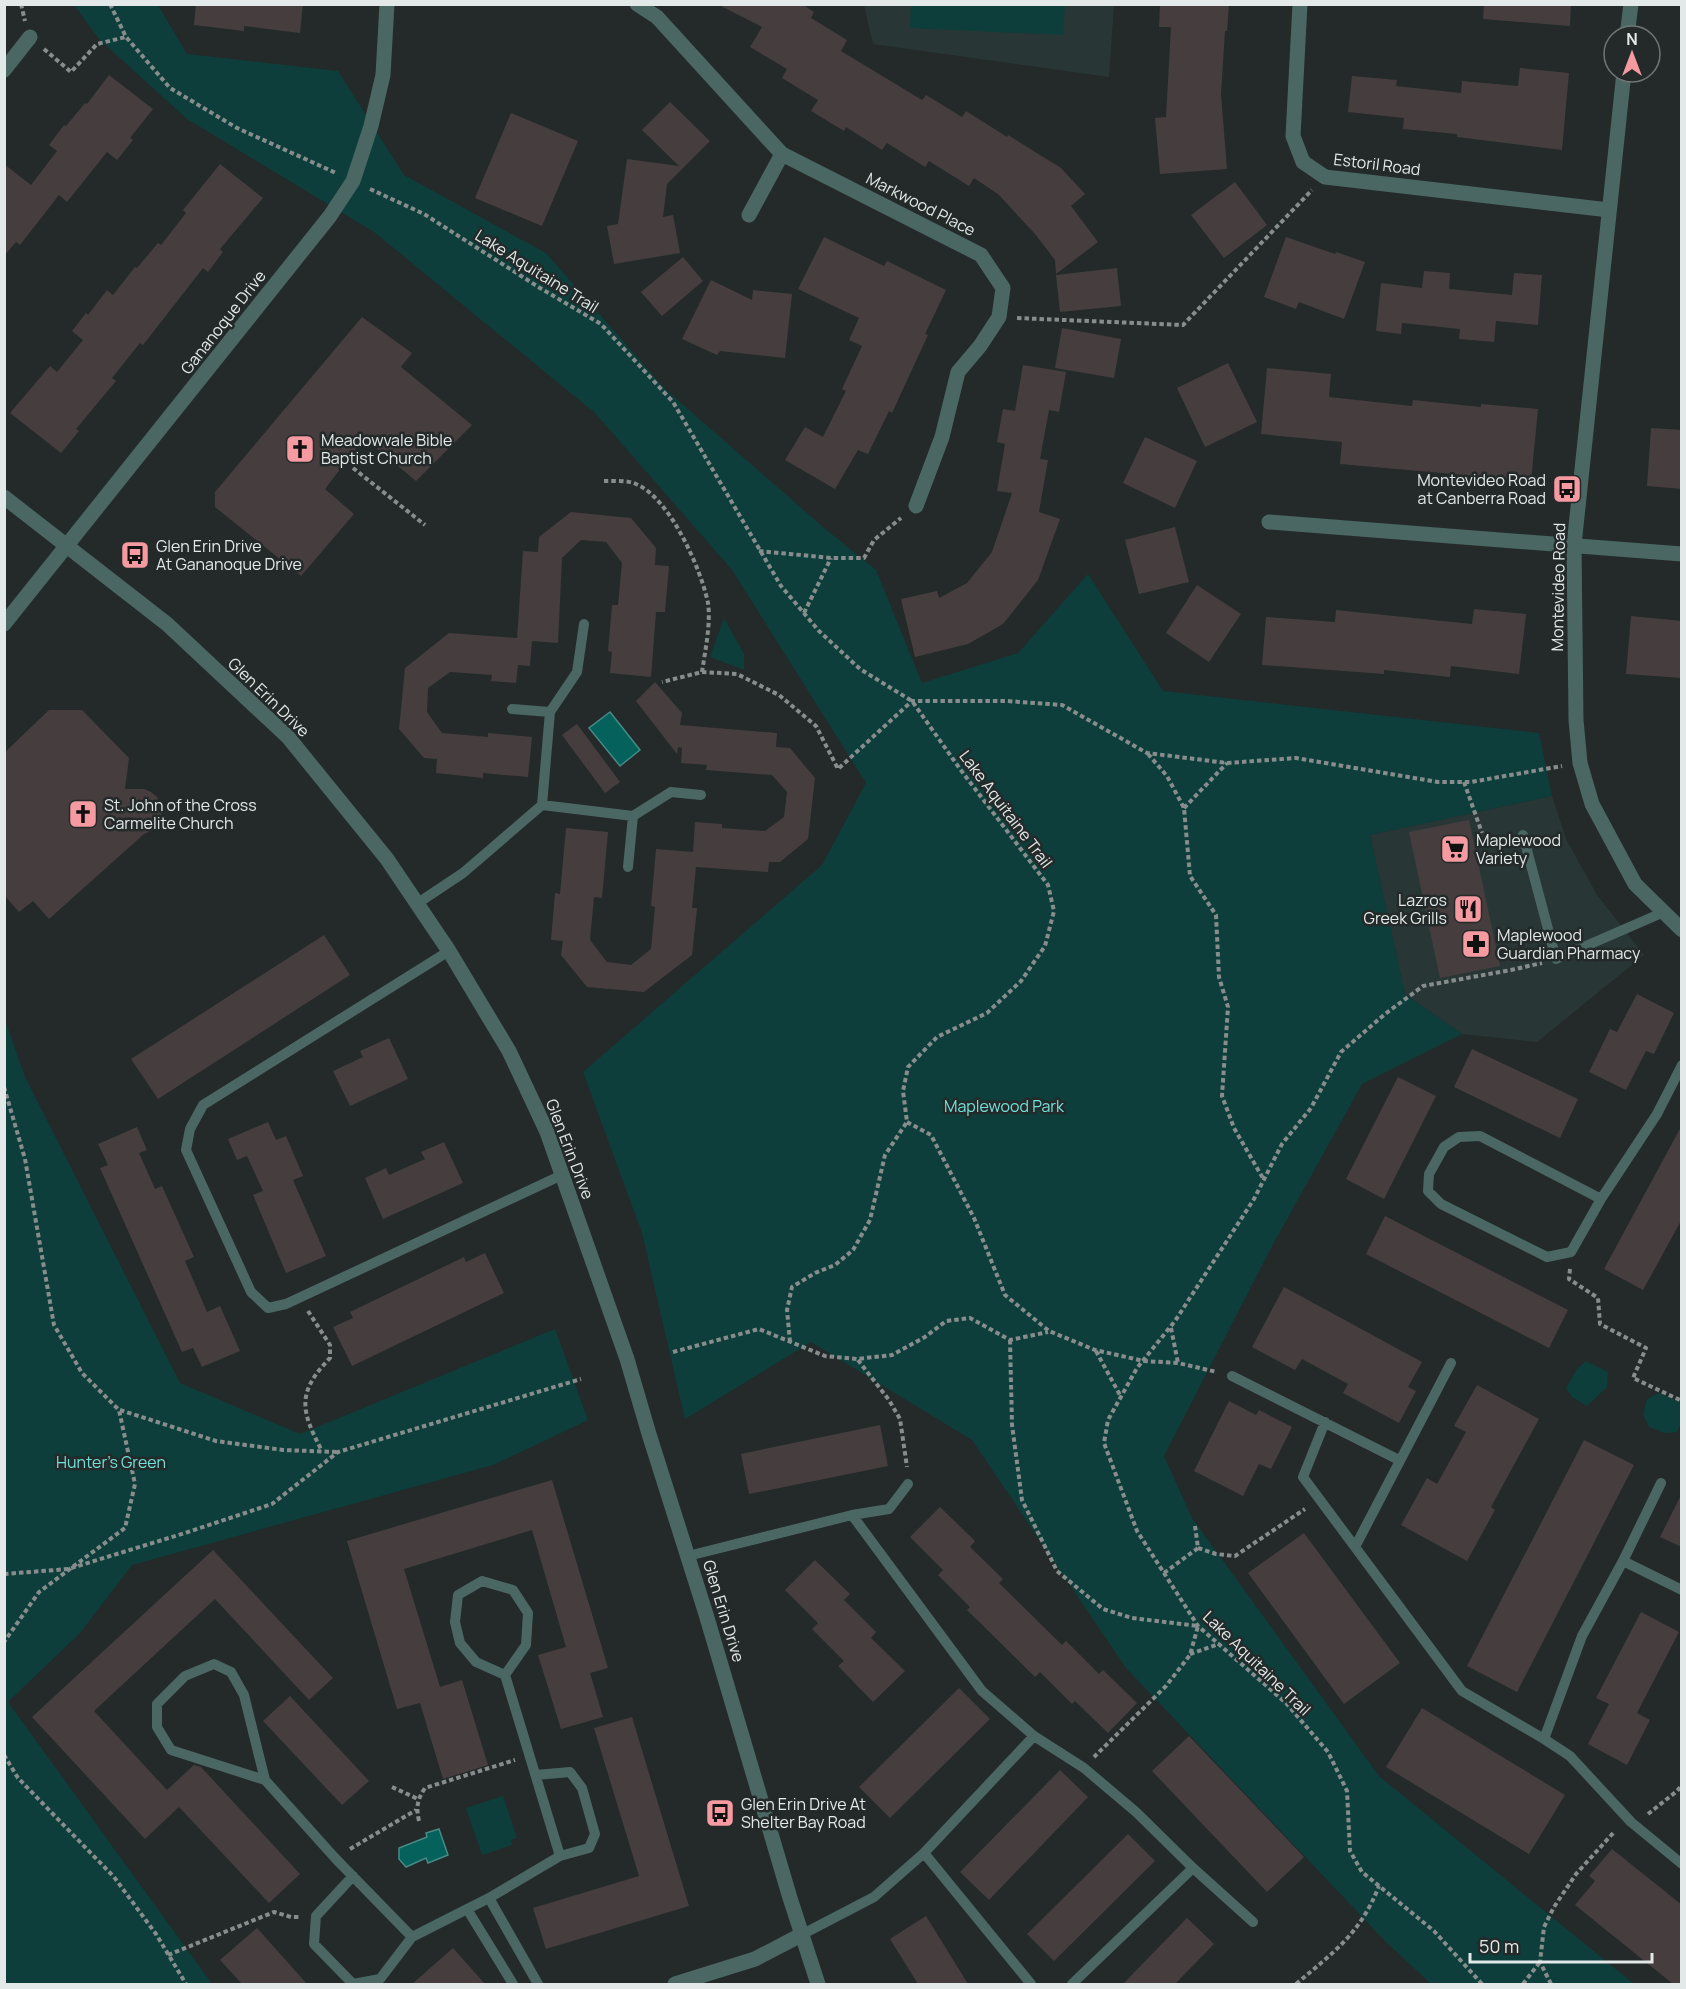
<svg xmlns="http://www.w3.org/2000/svg" width="1686" height="1989" font-family="Manrope,sans-serif">
  <rect width="100%" height="100%" fill="#232a29"/>
  <path fill="#283736" d="M864,5h250l-5,72 -236,-33z
    M1552,796l14,43 31,56 47,60 -107,87 -75,-8 -57,-40 -35,-159z"/>
  <path fill="#0d3e3b" d="M74,5h84l29,49 151,17 66,104 142,78 119,136 158,138 53,43 46,113 96,-30 70,-79 75,117 376,42 13,63 -182,39 35,159 57,40 -100,50 -91,164 -107,208 28,62 187,258 255,208h-203l-45,-42 -260,-274 -154,-228 -161,-98 -126,77 -43,-186 -59,-161 239,-207 44,-82 -134,-213 -137,-157 -221,-181 -187,-113 -88,-80z
    M911,5h154l-2,30 -153,-7z
    M724,618l20,36v16l-34,-13z
    M5,1020l20,57 155,306 120,51 255,-105 33,91 -95,45 -361,100 -52,68 -72,69 204,282h-207z
    M1586,1361l22,11 -1,15 -20,19 -15,-9 -6,-9 11,-19z
    M1659,1393l22,10v20l-4,9 -12,1 -16,-6 -6,-13 4,-15z
    M503,1796l14,42 -6,2 1,5 -30,10 -16,-47z"/>
  <path fill="#04615c" stroke="#478a86" stroke-width="1.5" d="M610,712l30,38 -20,16 -31,-38z
    M439,1829l9,26 -20,8 -2,-5 -20,9 -7,-8v-11l28,-11 -1,-4z"/>
  <path fill="#463e3e" d="M196,4h107l-3,29 -56,-7v5l-50,-6z
    M717,4h85l12,8 -3,6 36,22 -6,11 81,49 4,-5 36,22 4,-6 41,26 1,-2 53,33 24,26 -14,12 27,36 -42,32 -1,-14 -20,-26 -37,-40 -24,-16 -5,8 -40,-25 -4,6 -38,-24 -5,7 -36,-23 -2,4 -33,-20 7,-11 -36,-22 5,-9 -37,-22 12,-20z
    M1160,4h69l-2,27h-2l-4,63 6,75 -67,5 -5,-56 11,-1 5,-90h-12z
    M1484,4h87l-1,22 -87,-7z
    M1520,68l49,5 -7,77 -105,-13v-3l-54,-5 1,-11 -56,-6 4,-36 45,4 -1,6 65,7 1,-12 56,5z
    M109,75l44,34 -23,29 3,2 -16,20 -10,-8 -40,50 -8,-7 -39,50 -4,-3 -12,14v-92l27,21 26,-34 -8,-6 15,-20 2,1 19,-23 2,1z
    M670,102l40,39 -43,43 -4,33 10,-2 7,38 -66,11 -7,-38 11,-2 9,-65 52,7 -37,-36z
    M511,113l67,28 -36,85 -67,-28z
    M220,164l43,34 -43,51 3,3 -15,20 -5,-4 -60,77 -3,-2 -28,35 4,3 -40,48 3,2 -18,22 -51,-40 40,-47 7,6 26,-32 -11,-9 14,-18 2,2 19,-25 6,5 22,-28 2,1 21,-25 3,2 25,-32 -3,-3z
    M1235,182l32,43 -43,33 -33,-43z
    M824,237l60,29 3,-5 59,29 -21,44 3,1 -36,78 -3,-2 -21,43 -10,-4 -23,39 -50,-29 20,-33 18,10 23,-46 -4,-2 20,-43 -13,-6 10,-22 -61,-29z
    M1286,237l49,17 1,-2 29,10 -21,57 -45,-17 -3,7 -32,-12z
    M683,257l20,24 -41,35 -21,-24z
    M1117,268l4,38 -61,6 -4,-37z
    M1424,271l26,2 -1,16 63,6 2,-22 28,2 -4,50 -42,-4 -2,21 -35,-3 1,-10 -58,-6 -1,11 -25,-3 5,-48 41,5z
    M711,280l41,20 1,-10 39,4 -7,64 -65,-7 -3,4 -35,-16z
    M362,317l50,36 -11,14 71,58 -56,56 -52,-43 -39,51 29,25 -53,62 -86,-69v-15z
    M1062,328l59,11 -7,39 -59,-10z
    M1228,363l29,59 -52,25 -28,-59z
    M1023,365l43,7 -7,40 -10,-2 -9,49 8,1 -9,52 21,7 -22,61 -35,44 -35,20 -53,13 -14,-58 36,-8 2,7 28,-15 25,-31 20,-59 -15,-2 8,-47 -8,-2 6,-33 12,2z
    M1267,368l64,6 -2,23 83,9 1,-6 68,7v-3l57,5 -7,72 -191,-17 2,-22 -81,-8z
    M1651,428l31,2v59l-35,-3z
    M1145,437l52,24 -22,47 -52,-25z
    M571,512l60,6 25,30 -1,17 14,1 -4,46h-9l-5,65 -41,-4 2,-21 -4,-1 4,-46h6l4,-42 -16,-21 -25,-2 -19,18 -4,85 -26,-2 -2,25 -12,-1 -2,18 -25,-2 1,-6 -42,-3 -22,16 -1,24 15,21 46,4v-4l44,4 -4,40 -45,-4v5l-47,-5 1,-14 -13,-1 -25,-29 6,-61 44,-35 68,5 6,-87 15,1 1,-15z
    M1175,527l14,55 -50,12 -14,-54z
    M1197,585l44,29 -32,48 -43,-29z
    M1474,609l52,5 -7,60 -68,-8 -1,11 -66,-7v4l-122,-9 4,-48 69,5 1,-12 136,14z
    M1631,616l51,5v57l-56,-4z
    M655,682l27,31 -2,12 97,8 -1,14 14,1 25,30 -7,61 -28,23h-11l-1,10 -72,-5 -4,41h5l-5,47 -48,37 -57,-5 -26,-32 2,-14 -12,-1 4,-47 5,1 6,-66 42,4 -6,66 -8,-1 -4,43 17,22 24,3 20,-16 4,-42 -4,-1 5,-57 37,3 2,-30 27,2v4l43,3 19,-14 3,-25 -15,-17 -66,-5 1,-5 -26,-2 1,-15 -4,-1 -1,7 -41,-53z
    M49,710h33l47,48 -4,31h19l7,3 6,5 5,13 -1,8 -8,12 -9,4 -95,85 -16,-18 -14,11 -15,-17v-142z
    M577,724l43,58 -15,11 -43,-58z
    M1469,820l31,146 -60,12 -31,-146z
    M324,935l26,40 -192,124 -27,-40z
    M1637,994l37,19 -20,41 -8,-3 -20,39 -37,-18 21,-43 7,3z
    M389,1038l19,41 -58,27 -17,-35 30,-14 -3,-6z
    M1472,1049l106,50 -18,39 -106,-51z
    M1398,1077l38,19 -52,103 -38,-20z
    M268,1122l8,18 10,-4 17,40 -10,4 33,76 -40,17 -33,-78 10,-4 -16,-35 -10,4 -9,-21z
    M1682,1125v94l-39,71 -39,-21z
    M137,1127l10,23 -8,3 16,36 7,-3 32,71 -9,4 22,51 13,-6 20,45 -38,16 -9,-19 -11,4 -82,-184 8,-3 -10,-21z
    M444,1142l19,41 -80,36 -18,-41 21,-10 3,7 36,-16 -4,-7z
    M1385,1216l183,94 -19,38 -183,-94z
    M485,1253l19,40 -152,73 -19,-39 20,-9 -3,-6 114,-55 2,5z
    M1284,1287l138,75 -14,25 8,4 -17,32 -56,-30 5,-9 -46,-25 -7,11 -43,-23z
    M1477,1385l62,34 -48,88 4,3 -28,51 -66,-36 26,-47 10,6 29,-52 -12,-6z
    M1229,1401l27,14 3,-5 33,17 -21,42 -12,-5 -16,32 -49,-25z
    M880,1425l8,41 -139,28 -8,-40z
    M1584,1440l50,25 -117,227 -50,-26z
    M552,1480l56,188 -18,5 13,44 -42,12 -23,-74 28,-8 -34,-117 -128,39 36,118 22,-7 26,85 -45,14 -23,-76 -23,6 -50,-168z
    M1682,1493v54l-22,-10z
    M940,1507l35,34 -5,6 33,32 -4,4 63,62 4,-4 33,33 4,-4 34,33 -29,30 -33,-32 -3,3 -32,-32 -5,5 -68,-67 3,-3 -32,-32 5,-5 -33,-33z
    M1304,1533l96,130 -56,41 -96,-131z
    M213,1550l120,128 -24,22 -94,-101 -121,112 73,79 27,-25 7,2 99,107 -31,29 -90,-96 -34,32 -113,-122z
    M815,1560l35,34 -6,6 32,32 -5,6 34,33 -32,31 -35,-36 6,-5 -32,-32 6,-6 -33,-33z
    M1641,1612l38,20 -42,81 13,7 -23,45 -39,-21 21,-40 -13,-6z
    M959,1688l31,31 -100,99 -31,-31z
    M290,1696l79,85 -27,24 -79,-84z
    M1422,1708l143,87 -36,59 -143,-87z
    M632,1717l57,189 -143,43 -13,-41 106,-32 -45,-148z
    M1189,1736l115,121 -37,35 -115,-121z
    M1060,1770l28,27 -99,103 -29,-28z
    M1128,1834l27,27 -101,100 -27,-27z
    M1612,1849l70,56v79h-9l-98,-79 20,-24 -6,-5z
    M926,1916l42,68h-50l-28,-45z
    M1187,1918l27,26 -39,40h-52z
    M257,1928l50,56h-65l-22,-24z
    M453,1948l32,36h-73z"/>
  <g fill="none" stroke-linecap="round" stroke-linejoin="round">
    <path stroke="#878d8c" stroke-width="4" stroke-dasharray="4.5 3" stroke-linecap="butt" d="M21,4l4,17
      M110,4l16,33 44,51 67,40 99,45
      M44,49l27,23 26,-28 29,-7
      M370,189l54,25 116,74 61,36 72,78 108,184 38,45 41,38 52,32 48,68 88,116 6,26 -9,35 -24,35 -34,32 -50,24 -29,30 -5,24 4,31
      M1017,318l166,7 129,-135
      M353,468l72,57
      M604,481c10,0 23,-1 32,3 34,14 65,85 72,119 3,20 -3,49 -6,69l-40,10
      M759,551l72,7h33l10,-18 27,-22
      M804,613l27,-55
      M702,672l35,2 42,21 37,31 22,43 74,-68h95l55,4 85,48 80,10 69,-5 142,24h33l91,-16
      M1148,754l19,22 17,32 6,68 26,39 3,62 9,30 -6,89 12,32 30,52
      M1464,782l18,51
      M1184,808l43,-45
      M4,1087l21,72 29,166 28,48 37,37 16,74 -10,44 -86,64 -35,50
      M907,1122l24,13 43,83 31,77 44,36 46,19 49,11 34,2 39,9
      M1570,1269l-1,10 29,19 2,26 46,24 -13,30 49,23
      M308,1311l22,34v13c-34,35 -29,53 -8,93
      M1171,1328l7,35
      M1010,1340l2,85 10,75 35,71 46,38 29,9 66,8 -8,29 -24,31 -72,71
      M790,1342l-3,-32 5,-23 23,-14 20,-8 18,-15 17,-30 15,-65 22,-33
      M1096,1351l25,46
      M673,1352l86,-23 66,27 32,3 35,-4 33,-18 21,-16 24,-3 40,22 38,-8
      M858,1360l31,40 11,19 7,48
      M120,1410l96,31 67,9 55,2
      M1198,1548l18,6 19,2 70,-47
      M1164,1573l34,-25 -3,-22
      M4,1574l64,-5 117,-36 87,-29 66,-52 243,-73
      M1190,1654l29,-10
      M4,1755l14,23 96,99 42,57 30,50
      M392,1787l26,12
      M1648,1814l29,-23 5,-6
      M419,1821c-3,-14 -2,-21 6,-33l90,-28
      M350,1849l66,-39
      M168,1955l106,-43 17,5h9
      M1296,1984c38,-32 64,-50 83,-98
      M1482,1984l-48,-53 -72,-59 -12,-21 -3,-60 -19,-39 -42,-49 -88,-77 -61,-95 -33,-88 4,-23 29,-52 38,-47 79,-122 28,-55 29,-36 30,-56 44,-38 38,-28 88,-16 31,-7
      M1523,1984l17,-22
      M1551,1984l-11,-22 4,-35 10,-20 22,-33 39,-43"/>
    <path stroke="#4a6764" stroke-width="10" d="M512,709l38,3
      M542,805l91,11 38,-24 30,3
      M1523,835l33,124 108,-47
      M628,867l5,-51
      M418,903l45,-30 79,-68 8,-93 27,-40 7,-48
      M449,951l-246,154 -13,24 -4,21 65,142 17,16 18,-4 276,-129
      M1601,1199l-121,-63 -21,1 -15,10 -15,27 -1,17 13,13 106,53 24,-5 30,-53 56,-85 25,-49
      M1232,1376l167,84
      M1325,1422l-22,55 159,214 82,48 26,17 61,66 51,42
      M852,1515l37,-6 19,-25
      M1355,1547l96,-184
      M688,1556l164,-41 130,176 52,45 50,32 52,44 57,56 -121,116
      M1623,1561l38,-78
      M1544,1739l38,-103 41,-75 59,29
      M536,1775l34,-3 12,16 13,46 -6,14 -29,8
      M265,1780l-94,-30 -14,-23v-23l28,-28 29,-12 17,8 13,23 21,85 70,78 77,79 77,-39 71,-42 -55,-181 -29,-13 -16,-19 -5,-21 3,-27 24,-14 31,9 15,23 -2,32 -21,30
      M924,1853l110,-117
      M1193,1868l60,54
      M353,1876l-37,40 -2,28 39,40 27,-5 32,-42
      M489,1898l49,86
      M467,1909l46,75
      M801,1935l73,-38 50,-44 107,131"/>
    <path stroke="#4a6764" stroke-width="15" d="M637,4l20,13 125,137 199,101 22,33 -4,29 -19,29 -22,26 -16,65 -26,69
      M1300,4l-7,132 10,26 22,15 284,33
      M4,70l26,-33
      M749,215l33,-61
      M1269,522l413,32"/>
    <path stroke="#4a6764" stroke-width="15" d="M1627,36l4,-32
      M1624,72l-50,473 2,175 4,43 12,41 43,80 47,46
      M4,497l163,127 121,113 99,122 62,92 60,100 38,81 80,227 22,75 56,177 85,287 28,86
      M4,624l326,-408 23,-35 18,-55 12,-51 4,-71
      M675,1984l80,-25 46,-24"/>
  </g>
  <defs>
    <g id="church-square" transform="scale(1.5)"><rect x="-9" y="-9" width="18" height="18" rx="4" fill="#f49aa0" stroke="#232a29"/><path d="M-1.2-6h2.4v3.5h3.3v2.4h-3.3V6h-2.4V-.1h-3.3v-2.4h3.3Z" fill="#111"/></g>
    <g id="bus-square" transform="scale(1.5)"><rect x="-9" y="-9" width="18" height="18" rx="4" fill="#f49aa0" stroke="#232a29"/><path d="M-5-6H5V4H4V6H2V4H-2V6H-4V4H-5ZM-3.5-4V0h7V-4ZM-3.5 1.2v1.5H-2V1.2ZM2 1.2v1.5H3.5V1.2Z" fill="#111"/></g>
    <g id="supermarket-square" transform="scale(1.5)"><rect x="-9" y="-9" width="18" height="18" rx="4" fill="#f49aa0" stroke="#232a29"/><path d="M-6-5.5h2.5l.6 2H6L4.5 2H-2.5L-4.4-4H-6ZM-1.5 3.2a1.3 1.3 0 1 0 .1 0ZM3 3.2a1.3 1.3 0 1 0 .1 0Z" fill="#111"/></g>
    <g id="restaurant-square" transform="scale(1.5)"><rect x="-9" y="-9" width="18" height="18" rx="4" fill="#f49aa0" stroke="#232a29"/><path d="M-5-6h1v4h1v-4h1v4h1v-4h1v5L-1.5 .5V6h-2V.5L-5-1ZM5-6V6H3V1.5H1.5Q1.5-4 5-6Z" fill="#111"/></g>
    <g id="pharmacy-square" transform="scale(1.5)"><rect x="-9" y="-9" width="18" height="18" rx="4" fill="#f49aa0" stroke="#232a29"/><path d="M-2-6h4v4h4v4h-4v4h-4v-4h-4v-4h4Z" fill="#111"/></g>
  </defs>
  <g fill-rule="evenodd">
    <use href="#church-square" x="300" y="449"/>
    <use href="#bus-square" x="1567" y="489"/>
    <use href="#bus-square" x="135" y="555"/>
    <use href="#church-square" x="83" y="814"/>
    <use href="#supermarket-square" x="1455" y="849"/>
    <use href="#restaurant-square" x="1468" y="909"/>
    <use href="#pharmacy-square" x="1476" y="944"/>
    <use href="#bus-square" x="720" y="1813"/>
  </g>
  <g text-anchor="middle" dominant-baseline="central" stroke-width="5" stroke-linejoin="round" paint-order="stroke">
    <g font-size="16" fill="#e3e8e8" stroke="#232a29">
      <text transform="translate(1377 164) rotate(7)">Estoril Road</text>
      <text transform="translate(921 204) rotate(27)">Markwood Place</text>
      <text transform="translate(537 271) rotate(32)">Lake Aquitaine Trail</text>
      <text transform="translate(223 322) rotate(-52)">Gananoque Drive</text>
      <text transform="translate(1558 587) rotate(-89)">Montevideo Road</text>
      <text transform="translate(269 697) rotate(44)">Glen Erin Drive</text>
      <text transform="translate(1006 809) rotate(53)">Lake Aquitaine Trail</text>
      <text transform="translate(570 1149) rotate(69)">Glen Erin Drive</text>
      <text transform="translate(724 1611) rotate(73)">Glen Erin Drive</text>
      <text transform="translate(1257 1663) rotate(44)">Lake Aquitaine Trail</text>
    </g>
    <g font-size="16" fill="#e3e8e8" stroke="#232a29" text-anchor="start">
      <text x="321" y="440">Meadowvale Bible<tspan x="321" dy="18">Baptist Church</tspan></text>
      <text x="1546" y="480" text-anchor="end">Montevideo Road<tspan x="1546" dy="18">at Canberra Road</tspan></text>
      <text x="156" y="546">Glen Erin Drive<tspan x="156" dy="18">At Gananoque Drive</tspan></text>
      <text x="104" y="805">St. John of the Cross<tspan x="104" dy="18">Carmelite Church</tspan></text>
      <text x="1476" y="840">Maplewood<tspan x="1476" dy="18">Variety</tspan></text>
      <text x="1447" y="900" text-anchor="end">Lazros<tspan x="1447" dy="18">Greek Grills</tspan></text>
      <text x="1497" y="935">Maplewood<tspan x="1497" dy="18">Guardian Pharmacy</tspan></text>
      <text x="741" y="1804">Glen Erin Drive At<tspan x="741" dy="18">Shelter Bay Road</tspan></text>
    </g>
    <g font-size="16" fill="#6fe2da" stroke="#232a29">
      <text x="1004" y="1106">Maplewood Park</text>
      <text x="111" y="1462">Hunter's Green</text>
    </g>
  </g>
  <rect width="1686" height="1989" fill="none" stroke="#e3e8e8" stroke-width="12"/>
  <g transform="translate(1632 54)"><circle r="28" fill="#232a29" stroke="#707675" stroke-width="1.5"/>
  <path d="M0-4.5L10 22L0 15L-10 22Z" fill="#f49aa0"/>
  <text y="-9" font-size="16" font-weight="bold" text-anchor="middle" fill="#e3e8e8">N</text>
  </g>
  <path d="M1470 1953v9h182v-9" fill="none" stroke="#e3e8e8" stroke-width="3"/>
  <text x="1479" y="1953" font-size="18" fill="#e3e8e8" stroke="#232a29" stroke-width="4.5" paint-order="stroke">50 m</text>
</svg>
